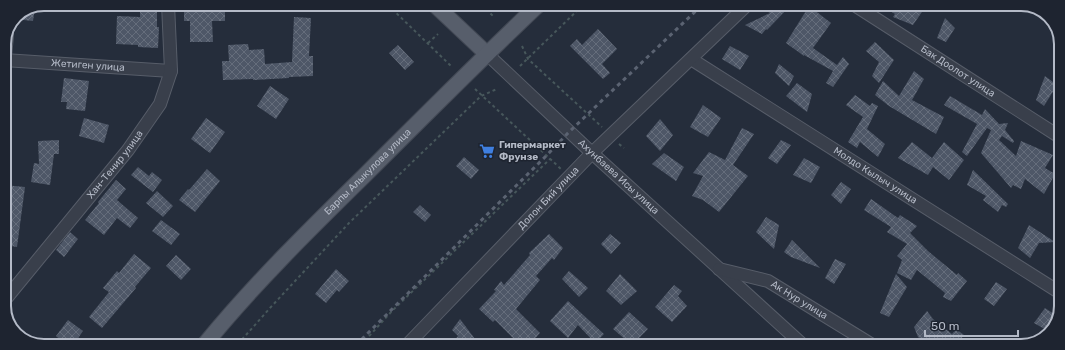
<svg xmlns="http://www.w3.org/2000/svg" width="1065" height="350" font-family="Rubik,sans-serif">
  <defs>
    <pattern id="building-cross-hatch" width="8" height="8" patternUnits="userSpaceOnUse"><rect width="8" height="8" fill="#4e5767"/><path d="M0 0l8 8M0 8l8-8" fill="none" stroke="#656d7b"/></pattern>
  </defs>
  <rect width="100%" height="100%" fill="#252d3b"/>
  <path fill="url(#building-cross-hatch)" d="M140,4h17v23h2l-1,21 -20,-1v-2l-22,-1 1,-28 23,1z
    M196,4h29v17h-13l1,21h-23v-21h-6v-10l12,-1z
    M757,5l22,1h11l-23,24 -1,-1 -4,5 -17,-9 25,-12z
    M809,6l22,17 -18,25 24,17 6,-8 6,7 -16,23 -7,-4 7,-12 -29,-16v1l-18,-13z
    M882,6h44l-13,19 -20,-8 2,-3z
    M35,8l-2,13 -19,-2 2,-3z
    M294,17l17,1 -2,38h4v20l-24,1v1l-36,2v-1l-30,1 -1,-19h7l-1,-16 20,-1 1,6 15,-1 1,15 27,-2z
    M945,18l10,10 -9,14 -9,-4z
    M598,29l19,20 -15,15 8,9 -7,6 -33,-33 7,-7 5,6z
    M875,42l19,18 -15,23 -7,-7 7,-14 -13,-11z
    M398,45l16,17 -9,8 -16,-17z
    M730,46l19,10 -9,14 -18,-11z
    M779,64l15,12 -5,10 -14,-13z
    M914,71l10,8 -12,21 32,17 -8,17 -47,-28 -14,-11 8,-14 16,15z
    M1045,76l12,9 -13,21 -8,-6z
    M64,78l25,3 -4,30 -19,-2 1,-7h-6z
    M797,83l15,11 -5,18 -21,-16z
    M270,86l19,13 -13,20 -19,-13z
    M855,95l15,11 2,-3 6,3 -11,23 18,15 -7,13 -18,-15 -3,6 -9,-6 15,-25 -17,-12z
    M950,96l32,19 3,-6 14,15 9,-1 -3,7 9,11 -1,2 -11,-7 -3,4 17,16 5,-15 32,14 -8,13 10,6 -11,20 -19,-15 -4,10 -8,-4 -2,3 -30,-35 10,-23 -4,-2 -20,28 -5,-4 15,-28 -33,-19z
    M703,105l18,13 -13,19 -18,-10z
    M84,118l25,7 -5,18 -25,-7z
    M206,118l19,14 -15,21 -19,-14z
    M660,119l13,16 -13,16 -14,-15z
    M742,128l12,6 -21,31 15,11 -29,36 -16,-12 -11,-4 11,-20 -10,-3 16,-21 16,8z
    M59,140v14h-5l-4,31 -19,-3 3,-19 5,1 -1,-23z
    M781,140l10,5 -14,19 -9,-6z
    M912,142l20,16 12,-16 20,18 -15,20 -16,-13 -5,8 -30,-17z
    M664,153l20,14 -8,14 -24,-17z
    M464,157l15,13 -8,9 -15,-13z
    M804,158l16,9 -9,16 -18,-8z
    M138,167l11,9 3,-4 10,8 -9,12 -22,-17z
    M207,169l13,12 -25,31 -16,-12 9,-11 1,1z
    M973,170l35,34 -2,3 -4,-2 -4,7 -15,-12 3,-4 -19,-11z
    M116,180l10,9 -9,11 21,18 -8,10 -13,-10 -13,17 -19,-15 14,-17 -1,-1z
    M841,182l10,7 -10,15 -10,-9z
    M4,185l21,2 -8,60 -13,-2z
    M157,191l16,15 -10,11 -17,-14z
    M871,199l27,19 2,-3 17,11 -7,7 18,18 29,24 1,-2 9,8 -16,20 -8,-4 2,-4 -28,-23 -6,10 -14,-7 5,-13 -5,-4 10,-12 -20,-12 4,-5 -27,-17z
    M420,205l11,10 -6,7 -12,-10z
    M766,217l13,8 -5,24 -18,-17z
    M161,220l19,14 -9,11 -19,-14z
    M1029,225l26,17 -16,1 -9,15 -12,-10z
    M70,232l8,7 -14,18 -8,-7z
    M549,234l14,14 -9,12 -2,-2 -16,18 4,4 -24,29 24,24 -11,12h-22l6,-7 -18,-18 -2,2 -14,-13 17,-18 -2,-1 7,-9 3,4 26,-30 -1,-2z
    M610,234l11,9 -10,11 -10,-10z
    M792,240l28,28 -29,-11 -7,-5z
    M134,254l17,14 -16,19 1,1 -34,40 -13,-11 20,-25 -6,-4 14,-17 2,2z
    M176,255l15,14 -10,11 -15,-14z
    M835,259l11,5 -12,20 -9,-6z
    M336,269l13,12 -10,11 -2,-2 -11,13 -11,-9z
    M569,271l19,17 -9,9 -17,-18z
    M620,274l17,17 -16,14 -15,-14z
    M896,274l11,13 -18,30 -9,-4z
    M996,282l11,7 -13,17 -10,-7z
    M674,285l8,6 -4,5 9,10 -15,16 -17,-15z
    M568,301l36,33 -9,9 -17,-18 -10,13 -18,-17z
    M1045,308l12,8 -9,15 -14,-8z
    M927,311l6,8 19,15 4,-5 8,6 -8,11h-10l-10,-7 -3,6 -15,-8 -4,-10z
    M629,312l19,17 -16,16 -19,-16z
    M460,319l15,20 -4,6h-21l8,-9 -6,-6z
    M68,320l15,11 -9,13h-8l-10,-8z"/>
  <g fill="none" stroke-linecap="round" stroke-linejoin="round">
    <g stroke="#575d69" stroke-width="14">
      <g id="minor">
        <path id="s1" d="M856,6l204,131"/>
        <path id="s2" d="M487,54l105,99 212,193"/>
        <path id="s3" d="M691,59l368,233"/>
        <path id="s4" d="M4,60l167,11"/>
        <path d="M4,68l3,-33"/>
        <path id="s5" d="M719,269l49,12 106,65"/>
        <path id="s6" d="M4,301l124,-151 32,-46 11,-33 -3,-67"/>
        <path id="s7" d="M407,345l185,-192 155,-148"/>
      </g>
    </g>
    <g stroke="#424854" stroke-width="17">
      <g id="major">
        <path d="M435,5l52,49"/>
        <path id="s8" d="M205,344c49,-60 105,-115 160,-169 57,-57 114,-114 173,-170"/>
      </g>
    </g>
    <path stroke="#47575b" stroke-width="2" stroke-dasharray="3 3" stroke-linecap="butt" d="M388,5l63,61
      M482,5l11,11
      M461,11l9,-6
      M428,43l10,-9
      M522,46l6,13 74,68
      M520,66l63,-61
      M475,89l86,80
      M619,144l5,4
      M238,344l32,-36 79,-85 132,-127 16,-7
      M361,345l31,-34 158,-152"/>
    <use href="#minor" stroke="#393f4b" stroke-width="12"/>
    <use href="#major" stroke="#575e6b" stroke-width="15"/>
    <path stroke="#5b6372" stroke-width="3" stroke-dasharray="4 4" stroke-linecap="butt" d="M356,345l190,-189 23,-24 133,-127"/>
  </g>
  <defs>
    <g id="supermarket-bare" transform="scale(1.2)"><path d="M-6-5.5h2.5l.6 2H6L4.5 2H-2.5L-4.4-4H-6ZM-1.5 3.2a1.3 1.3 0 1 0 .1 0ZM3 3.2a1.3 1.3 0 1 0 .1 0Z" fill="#3f7fe0" stroke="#1e2430" stroke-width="2.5" paint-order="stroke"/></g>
  </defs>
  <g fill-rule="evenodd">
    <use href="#supermarket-bare" x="487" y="151"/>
  </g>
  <g text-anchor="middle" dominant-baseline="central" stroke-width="3" stroke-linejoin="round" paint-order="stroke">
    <g font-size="10" fill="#b4bac7" stroke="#1e2430">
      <text stroke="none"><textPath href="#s4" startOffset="84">Жетиген улица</textPath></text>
      <text stroke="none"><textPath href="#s1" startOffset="121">Бак Доолот улица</textPath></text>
      <text stroke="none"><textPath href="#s6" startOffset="176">Хан-Тенир улица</textPath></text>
      <text stroke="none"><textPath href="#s8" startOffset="237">Барпы Алыкулова улица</textPath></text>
      <text stroke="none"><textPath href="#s3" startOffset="218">Молдо Кылыч улица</textPath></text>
      <text stroke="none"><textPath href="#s2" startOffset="180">Ахунбаева Исы улица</textPath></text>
      <text stroke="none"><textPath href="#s7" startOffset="204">Долон Бий улица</textPath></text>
      <text stroke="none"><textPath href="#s5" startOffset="87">Ак Нур улица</textPath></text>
    </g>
    <g font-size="10" font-weight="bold" fill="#b4bac7" stroke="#1e2430" text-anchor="start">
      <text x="499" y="145">Гипермаркет<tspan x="499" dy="12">Фрунзе</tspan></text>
    </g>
  </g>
  <path d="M0 0H1065V350H0ZM44 11H1021A33 33 0 0 1 1054 44V306A33 33 0 0 1 1021 339H44A33 33 0 0 1 11 306V44A33 33 0 0 1 44 11Z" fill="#1e2430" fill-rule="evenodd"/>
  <path fill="none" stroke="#b4bac7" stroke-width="2" d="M44 11H1021A33 33 0 0 1 1054 44V306A33 33 0 0 1 1021 339H44A33 33 0 0 1 11 306V44A33 33 0 0 1 44 11Z"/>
  <path d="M925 330v6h93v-6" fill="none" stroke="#b4bac7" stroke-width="2"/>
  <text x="931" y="330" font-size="12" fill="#b4bac7" stroke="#1e2430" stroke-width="3" paint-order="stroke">50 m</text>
</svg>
